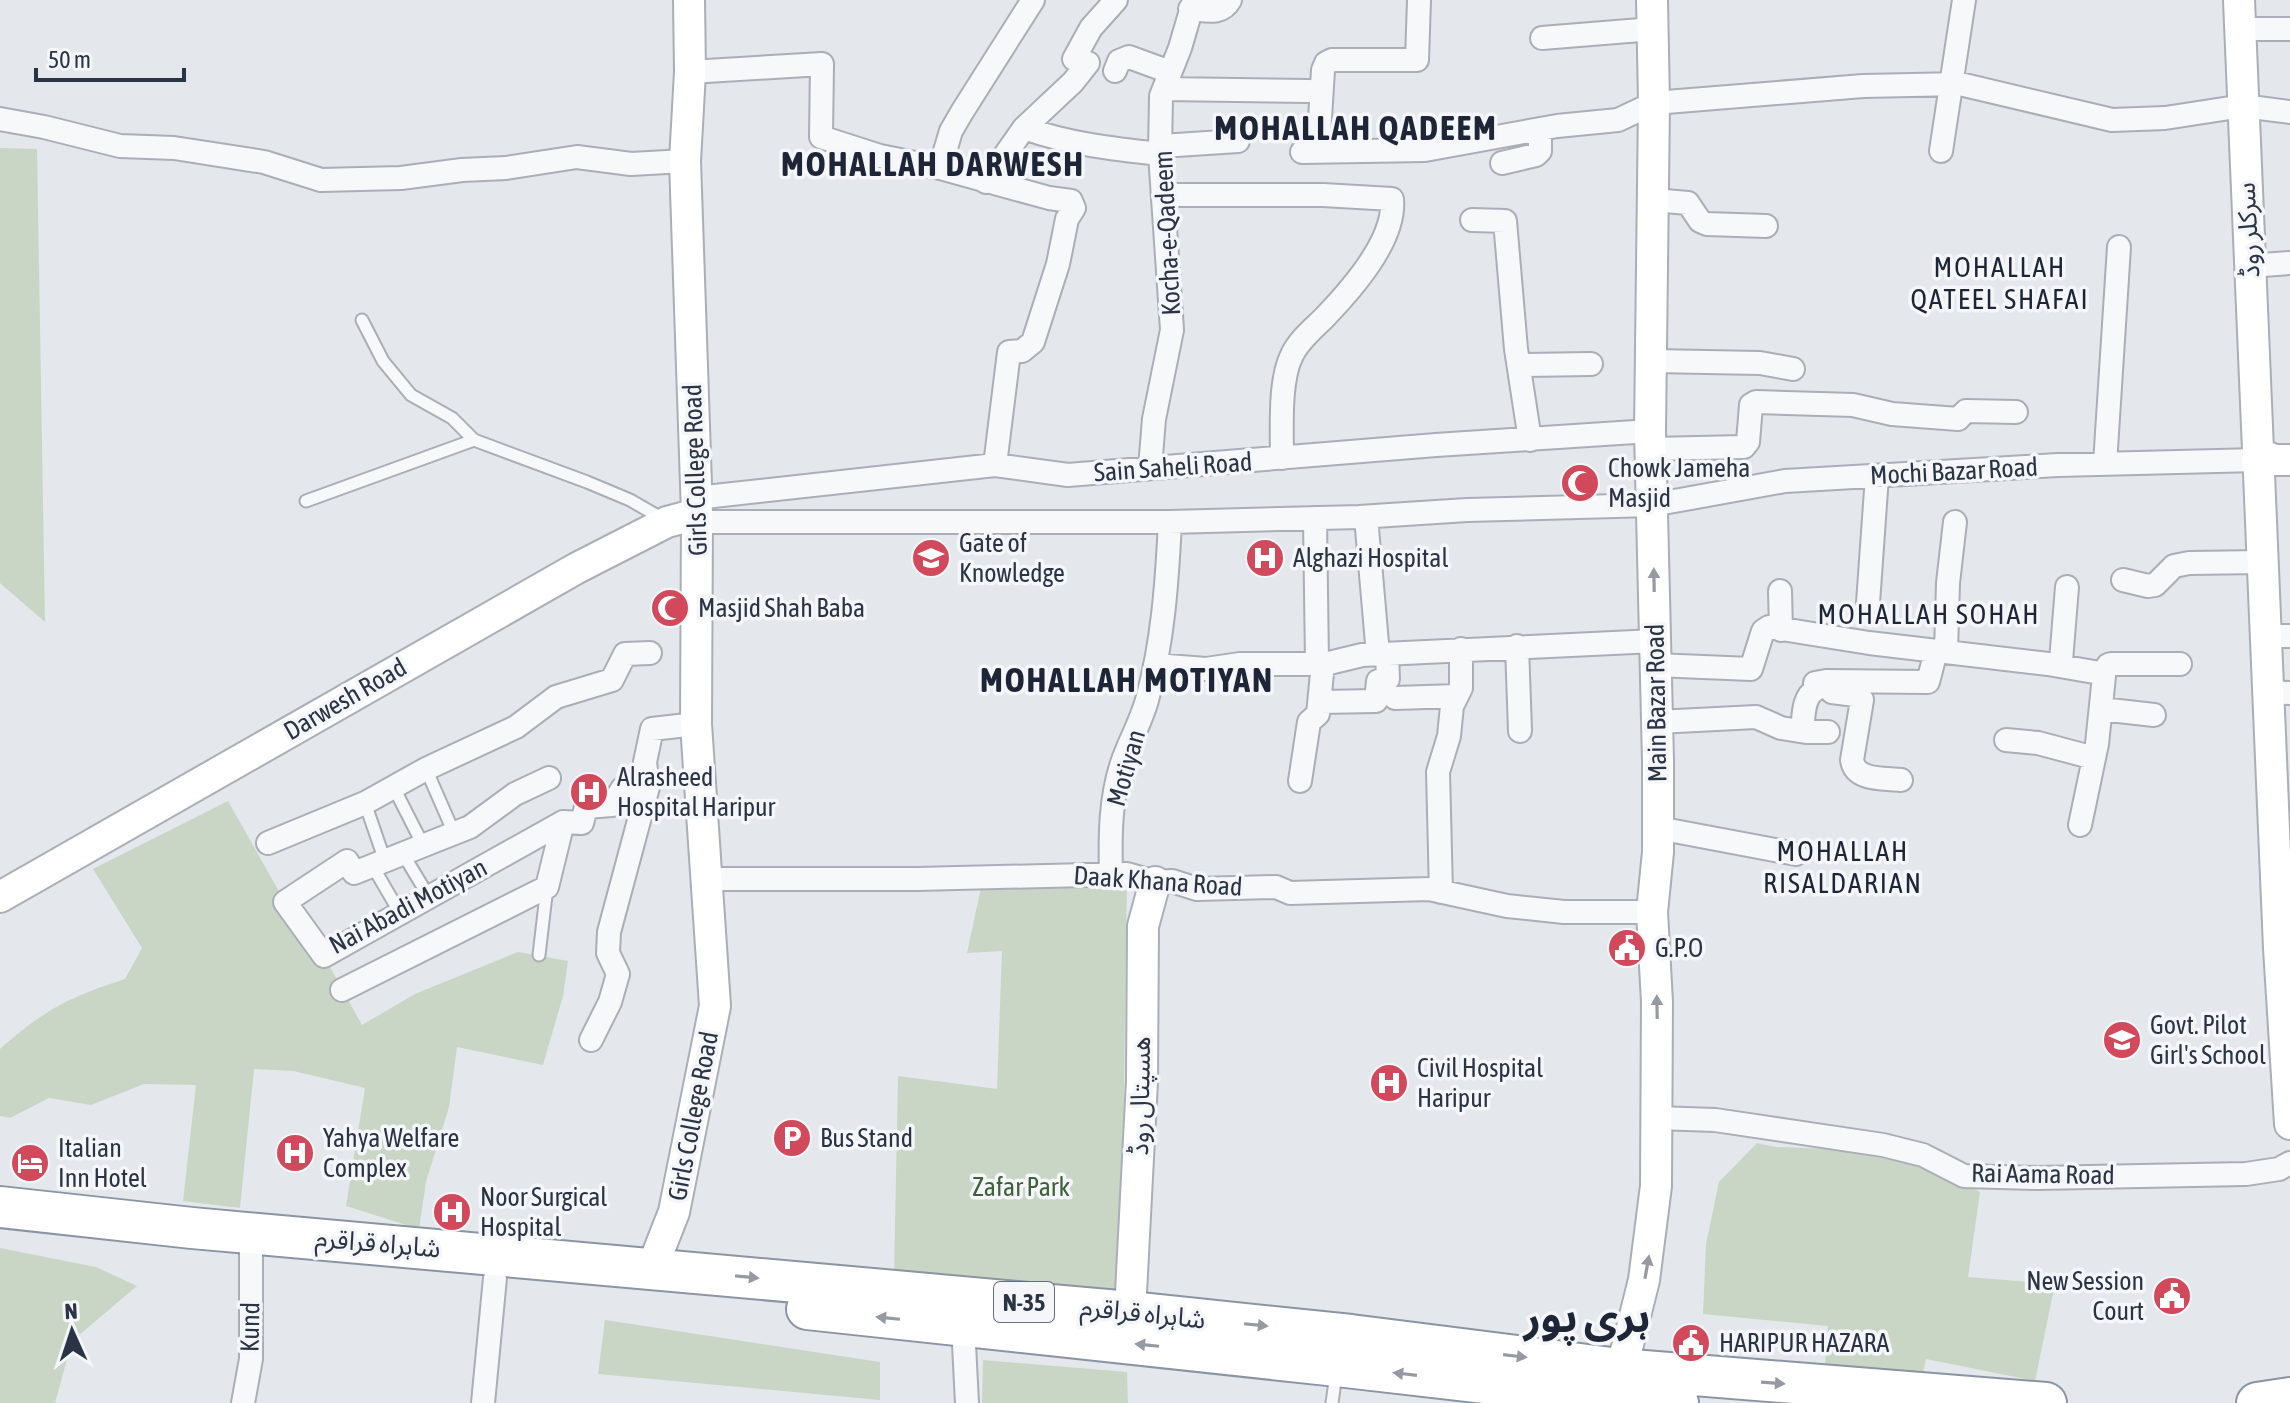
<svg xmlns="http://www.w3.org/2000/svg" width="2290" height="1403" font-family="'Asap Condensed','Noto Sans Arabic',sans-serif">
  <rect width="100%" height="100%" fill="#e4e7ec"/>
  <path fill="#c9d6c5" d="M0,148l37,1 8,473 -45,-39z
    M228,801l57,101 39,54 38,69 53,-31 103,-42 50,9 -5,35 -20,69 -86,-18 -8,60 -23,75 -7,47 -73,-23 19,-118 -71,-17 -40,-2 -14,139 -57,-7 13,-116 -52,-1 -53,21 -42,-7 -39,20 -10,-2v-67c44,-39 69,-52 125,-70l17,-31 -49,-79z
    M1127,876l-6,423 -227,-23 4,-200 99,13 5,-138 -35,2 16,-75z
    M1757,1143l19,4 57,2 97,18 50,25 -12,85 87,7 -20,97 -109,-22 -6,26 -95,-19 3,-40 -125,-12 3,-70 13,-62z
    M0,1248l96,19 41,19 -65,55 -17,62h-55z
    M605,1320l275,42v38l-282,-26z
    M983,1360l144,12 1,31h-146z"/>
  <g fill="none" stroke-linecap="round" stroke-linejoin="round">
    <g stroke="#a9aeb7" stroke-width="15">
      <path id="lane" d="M362,320l21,41 28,34 41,23 22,22 113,42 43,18 33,19
        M306,501l168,-61
        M426,769l28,64
        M394,788l29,57
        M365,803l20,58
        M403,854l26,43
        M372,865l28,48
        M539,955l8,-68
        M1332,1403l4,-29"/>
    </g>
    <g stroke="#a9aeb7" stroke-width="26">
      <path id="street" d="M1190,9c15,1 31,7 40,-9
        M2239,29h51
        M1542,38l111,-9
        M1115,71l4,-10 10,-4 41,15
        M690,72l132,-8 -1,73 59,19 60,12 109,30 22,3 3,7 -7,11 -9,45 -25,78 -11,9 -13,1 -14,113
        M1164,89l145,2
        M0,119l44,8 76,19 54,2 90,14 57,18 80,-2 61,-8 44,-2 71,-11 54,7 54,-3
        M1024,128c45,16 89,21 136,26
        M1161,146l77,-5
        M1318,151l5,-81 3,-7 6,-3h85l2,-60
        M1941,151l23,-151
        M1302,152l123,-2 132,-24 61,-6 36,-17 209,-17 97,-2 152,36 53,-2 78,-12 47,6
        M1502,163l34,-8 4,-4v-22
        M940,168l11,-37 11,-19 71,-112
        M986,182l38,-54 49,-46 15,-19 -14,-4 17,-31 25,-28
        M1164,195h159l69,4c4,41 -41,91 -68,119 -11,11 -25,22 -32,37 -13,25 -10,74 -10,103
        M1653,200l35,3 12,18 7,3 59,2
        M1472,220l33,1 11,128 14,91
        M2249,266l41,-3
        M1653,361l107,2 33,6
        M1519,365l72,-1
        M1651,449l93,-2 4,-5 3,-37 5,-3 97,3 39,9 66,5 8,-8 50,1
        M2105,464l14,-217
        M1150,468l4,-49 18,-89 -12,-176 1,-58 19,-48 14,-48
        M696,498l299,-33 73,10 368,-30 214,-14
        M1366,517l12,138
        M697,522h473l189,-5 108,-7 185,-5 133,-24 273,-16 199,-5 14,-6
        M2123,580l25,6 7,-1 19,-19 15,-3 74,-1
        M1780,591l1,39
        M1868,603l9,-127
        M2267,636h23
        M1517,646l3,85
        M1946,652l2,-69 7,-61
        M2048,664h9l4,-3 6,-74
        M1155,665l51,4 34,-5h85l37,-9 293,-14
        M1655,665l96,4 12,-38 6,-4 100,16 179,21 52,9 4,3 -7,68 -17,81
        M2103,674l5,-9 3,-1h69
        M1832,692l23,3 7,5 -10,60c3,21 31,18 49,20
        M2268,692l22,1
        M1395,698l62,-2
        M1320,702l56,-1 2,-20 10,-2 -1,-24
        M2101,709l53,6
        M1657,722l99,-5 25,11 25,4h22
        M1802,731c2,-13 0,-33 13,-41v-7l11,-2 102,1 8,-31
        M2006,740l32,3 56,15
        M549,778l-34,16 -45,33 -116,46 -7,-12 -62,41 39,54 239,-134 19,1 4,-16 26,-2 10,-16 26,-2
        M1300,781l9,-59 9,-8 4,-41 -5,-9 -2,-146
        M1658,828l138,26
        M268,843l97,-40 61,-34 90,-42 40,-30 56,-17 13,-26 25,-1
        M1111,874c-1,-37 -1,-75 11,-111 7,-21 19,-41 25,-63 16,-58 20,-118 23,-178
        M708,879h209l210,-5 28,8 17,-1 25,8 79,-2 14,6 139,-4 78,17 57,6h88
        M1441,892l-3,-120 11,-36 3,-30 9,-18v-39
        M342,990l205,-103 16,-65
        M591,1040l19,-38 8,-28 -10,-21 1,-21 39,-145 -3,-25 7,-33 44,-5
        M1656,1118l59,2 168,25 40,10 41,21 73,2 209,-4 33,-5 11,-6
        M963,1325l4,78
        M243,1403l8,-44v-109
        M483,1403l12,-125"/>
    </g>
    <g stroke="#a9aeb7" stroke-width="34">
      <path id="secondary" d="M2239,0l40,948 11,176
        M2257,460h33
        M0,897l577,-329 90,-46 30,-8
        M652,1268l22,-56 41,-206 -19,-282 1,-210 -12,-353 5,-89 -1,-72
        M1130,1312l12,-231 1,-155 12,-44
        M1611,1387l16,-39 17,-68 12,-94 1,-184 -5,-90 6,-60v-91l-8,-330 4,-328 -2,-103"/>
    </g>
    <g stroke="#8b94a3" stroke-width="44">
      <path id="highway" d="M0,1207l192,21 938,84 221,23 268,34 427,34
        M807,1309l530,57 269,31 72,6
        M2257,1403l33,-5"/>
    </g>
    <use href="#lane" stroke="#f7f8fa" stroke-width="11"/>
    <use href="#street" stroke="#f7f8fa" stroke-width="22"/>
    <use href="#secondary" stroke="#fff" stroke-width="30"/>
    <use href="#highway" stroke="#fff" stroke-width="40"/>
  </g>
  <defs><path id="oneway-solid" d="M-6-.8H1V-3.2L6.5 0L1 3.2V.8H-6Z" transform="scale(2)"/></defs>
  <g fill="#959aa2">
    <use href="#oneway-solid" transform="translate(1654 580) rotate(-91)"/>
    <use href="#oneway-solid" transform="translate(1657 1007) rotate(-91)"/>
    <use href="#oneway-solid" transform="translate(1647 1267) rotate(-80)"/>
    <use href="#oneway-solid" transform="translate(747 1277) rotate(5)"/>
    <use href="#oneway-solid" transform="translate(888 1318) rotate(-174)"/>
    <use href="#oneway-solid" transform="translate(1256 1325) rotate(6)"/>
    <use href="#oneway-solid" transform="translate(1147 1345) rotate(-174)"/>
    <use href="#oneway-solid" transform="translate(1515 1356) rotate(7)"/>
    <use href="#oneway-solid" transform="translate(1405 1374) rotate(-173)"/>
    <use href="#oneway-solid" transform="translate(1773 1383) rotate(4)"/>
  </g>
  <defs>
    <g id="mosque-disc" transform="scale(2)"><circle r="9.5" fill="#d1495b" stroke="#f4f6f9"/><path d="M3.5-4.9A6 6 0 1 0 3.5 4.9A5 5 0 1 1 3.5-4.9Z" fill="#fff"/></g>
    <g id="school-disc" transform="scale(2)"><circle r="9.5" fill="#d1495b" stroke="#f4f6f9"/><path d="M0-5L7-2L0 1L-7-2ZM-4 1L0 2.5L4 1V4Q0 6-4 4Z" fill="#fff"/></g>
    <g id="hospital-disc" transform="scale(2)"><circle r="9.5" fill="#d1495b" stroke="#f4f6f9"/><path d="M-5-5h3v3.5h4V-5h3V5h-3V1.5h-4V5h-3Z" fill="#fff"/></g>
    <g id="civic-disc" transform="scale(2)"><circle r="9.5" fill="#d1495b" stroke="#f4f6f9"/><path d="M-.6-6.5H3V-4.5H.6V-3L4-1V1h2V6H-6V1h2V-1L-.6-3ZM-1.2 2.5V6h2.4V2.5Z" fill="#fff"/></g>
    <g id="parking-disc" transform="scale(2)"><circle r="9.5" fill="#d1495b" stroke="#f4f6f9"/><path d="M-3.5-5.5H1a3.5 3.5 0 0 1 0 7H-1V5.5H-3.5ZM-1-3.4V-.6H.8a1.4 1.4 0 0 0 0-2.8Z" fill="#fff"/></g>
    <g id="hotel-disc" transform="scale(2)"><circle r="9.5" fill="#d1495b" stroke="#f4f6f9"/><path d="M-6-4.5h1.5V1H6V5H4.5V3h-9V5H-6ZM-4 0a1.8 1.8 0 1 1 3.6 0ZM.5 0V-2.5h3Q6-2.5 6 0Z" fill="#fff"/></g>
  </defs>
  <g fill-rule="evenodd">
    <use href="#mosque-disc" x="1580" y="483"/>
    <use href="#school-disc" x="931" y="558"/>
    <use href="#hospital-disc" x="1265" y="558"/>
    <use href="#mosque-disc" x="670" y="608"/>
    <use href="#hospital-disc" x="589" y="792"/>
    <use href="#civic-disc" x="1627" y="948"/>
    <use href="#school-disc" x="2122" y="1040"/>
    <use href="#hospital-disc" x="1389" y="1083"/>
    <use href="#parking-disc" x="792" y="1138"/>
    <use href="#hospital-disc" x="295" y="1153"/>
    <use href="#hotel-disc" x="30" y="1163"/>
    <use href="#hospital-disc" x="452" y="1212"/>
    <use href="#civic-disc" x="2172" y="1296"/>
    <use href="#civic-disc" x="1691" y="1343"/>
  </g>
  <g text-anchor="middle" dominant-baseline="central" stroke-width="7" stroke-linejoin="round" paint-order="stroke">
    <rect fill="#f4f6f9" stroke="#676e7b" stroke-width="2" x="994" y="1282" width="60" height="40" rx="6"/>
    <g font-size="24" font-weight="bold" fill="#2b3445">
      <text x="1024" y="1302">N-35</text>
    </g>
    <g font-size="26" fill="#2b3445" stroke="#f4f6f9">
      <text transform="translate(2248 230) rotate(-93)">سرکلر روڈ</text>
      <text transform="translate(1167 233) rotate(-93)">Kocha-e-Qadeem</text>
      <text transform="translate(1173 467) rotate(-4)">Sain Saheli Road</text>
      <text transform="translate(695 470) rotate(-92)">Girls College Road</text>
      <text transform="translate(1954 471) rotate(-3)">Mochi Bazar Road</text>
      <text transform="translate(345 699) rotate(-30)">Darwesh Road</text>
      <text transform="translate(1656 703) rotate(-91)">Main Bazar Road</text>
      <text transform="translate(1126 768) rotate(-74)">Motiyan</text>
      <text transform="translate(1158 881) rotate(4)">Daak Khana Road</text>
      <text transform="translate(408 906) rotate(-28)">Nai Abadi Motiyan</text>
      <text transform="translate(1140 1096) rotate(-89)">ھسپتال روڈ</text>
      <text transform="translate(693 1116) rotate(-79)">Girls College Road</text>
      <text transform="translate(2043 1174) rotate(1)">Rai Aama Road</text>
      <text transform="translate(378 1243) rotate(5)">شاہراہ قراقرم</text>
      <text transform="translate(1143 1313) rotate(6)">شاہراہ قراقرم</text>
      <text transform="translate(250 1327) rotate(-89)">Kund</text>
    </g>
    <g font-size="26" fill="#2b3445" stroke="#f4f6f9" text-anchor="start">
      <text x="1608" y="468">Chowk Jameha<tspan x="1608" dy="30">Masjid</tspan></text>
      <text x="959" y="543">Gate of<tspan x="959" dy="30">Knowledge</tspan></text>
      <text x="1293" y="558">Alghazi Hospital</text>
      <text x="698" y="608">Masjid Shah Baba</text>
      <text x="617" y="777">Alrasheed<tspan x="617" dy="30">Hospital Haripur</tspan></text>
      <text x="1655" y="948">G.P.O</text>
      <text x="2150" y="1025">Govt. Pilot<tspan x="2150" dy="30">Girl's School</tspan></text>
      <text x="1417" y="1068">Civil Hospital<tspan x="1417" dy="30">Haripur</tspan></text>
      <text x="323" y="1138">Yahya Welfare<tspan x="323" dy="30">Complex</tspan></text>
      <text x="820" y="1138">Bus Stand</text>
      <text x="58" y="1148">Italian<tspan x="58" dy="30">Inn Hotel</tspan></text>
      <text x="480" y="1197">Noor Surgical<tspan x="480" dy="30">Hospital</tspan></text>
      <text x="2144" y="1281" text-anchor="end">New Session<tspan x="2144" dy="30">Court</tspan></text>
      <text x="1719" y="1343">HARIPUR HAZARA</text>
    </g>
    <g font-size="26" fill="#3f6138" stroke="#f4f6f9">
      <text x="1021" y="1187">Zafar Park</text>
    </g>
    <g font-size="28" letter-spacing="2" fill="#1d2536" stroke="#f4f6f9">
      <text x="2000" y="267">MOHALLAH<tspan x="2000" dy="32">QATEEL SHAFAI</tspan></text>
      <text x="1929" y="614">MOHALLAH SOHAH</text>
      <text x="1843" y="851">MOHALLAH<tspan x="1843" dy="32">RISALDARIAN</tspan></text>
    </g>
    <g font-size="34" font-weight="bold" letter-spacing="2" fill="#1d2536" stroke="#f4f6f9">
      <text x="1356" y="127">MOHALLAH QADEEM</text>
      <text x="933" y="163">MOHALLAH DARWESH</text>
      <text x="1127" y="679">MOHALLAH MOTIYAN</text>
    </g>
    <g font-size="42" font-weight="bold" fill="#1d2536" stroke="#f4f6f9">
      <text x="1587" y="1317">ہری پور</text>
    </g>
  </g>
  <g transform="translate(72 1331) rotate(357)" stroke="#f4f6f9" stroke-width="6" paint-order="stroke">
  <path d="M0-6L14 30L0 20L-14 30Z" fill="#2b3445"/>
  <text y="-12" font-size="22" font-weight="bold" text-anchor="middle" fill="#2b3445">N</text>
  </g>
  <path d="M36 68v12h148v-12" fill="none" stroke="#2b3445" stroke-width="4"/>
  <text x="48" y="68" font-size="24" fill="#2b3445" stroke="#f4f6f9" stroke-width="6" paint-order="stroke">50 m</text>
</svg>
